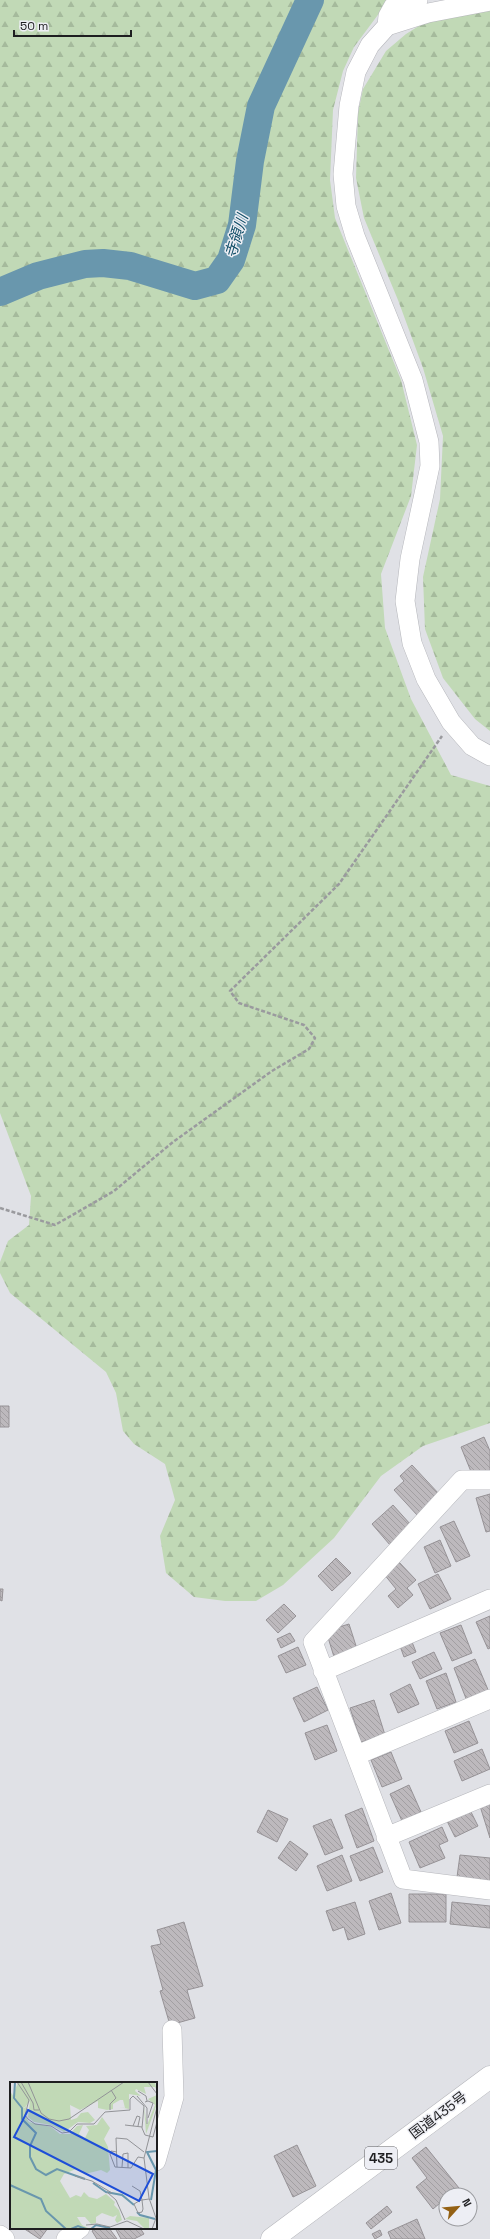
<svg xmlns="http://www.w3.org/2000/svg" width="490" height="2239" font-family="'Space Grotesk','Noto Sans JP',sans-serif">
  <defs>
    <pattern id="forest-firs" width="22" height="20" patternUnits="userSpaceOnUse"><rect width="22" height="20" fill="#c1d9b6"/><path d="M5 1l3.5 6h-7zM16 11l3.5 6h-7z" fill="#a5ba9c"/></pattern>
    <pattern id="building-back-hatch" width="6" height="6" patternUnits="userSpaceOnUse"><rect width="6" height="6" fill="#bdb9bd"/><path d="M-1 5l2 2M0 0l6 6M5-1l2 2" fill="none" stroke="#a29fa2"/></pattern>
  </defs>
  <rect width="100%" height="100%" fill="#e0e1e6"/>
  <path fill="url(#forest-firs)" d="M0,0h389l-35,47 -11,24 -10,39 -3,70 5,38 66,162 16,65 -6,51 -30,78 4,54 26,71 40,76 39,11v637l-67,23 -42,30 -47,62 -51,47 -27,16h-31l-31,-4 -28,-24 -6,-37 15,-36 -10,-36 -31,-20 -11,-13 -7,-38 -10,-21 -96,-79 -10,-20v-11l8,-21 21,-16 2,-29 -31,-83z
    M490,6v725l-15,-12 -32,-41 -18,-49 -2,-52 17,-78 3,-63 -20,-68 -25,-68 -34,-82 -8,-40 2,-65 5,-24 23,-38 20,-17 24,-15z"/>
  <g fill="none" stroke-linecap="round" stroke-linejoin="round">
    <path stroke="#6997ad" stroke-width="28" d="M0,292l38,-16 47,-12 18,-1 27,3 65,20 22,-6 14,-20 11,-35 8,-64 11,-55 49,-106"/>
  </g>
  <path fill="url(#building-back-hatch)" stroke="#969296" d="M0,1406h9v21h-9z
    M484,1437l6,14v21l-16,7 -13,-32z
    M412,1465l28,30 -22,21 -24,-26 10,-9 -4,-5z
    M490,1494v37l-4,1 -10,-34z
    M393,1505l18,20 -21,20 -18,-21z
    M454,1521l16,35 -14,6 -16,-35z
    M440,1540l11,26 -16,7 -11,-26z
    M336,1558l15,15 -19,18 -14,-15z
    M398,1561l18,19 -9,8 6,7 -15,13 -10,-12 8,-7 -12,-15z
    M438,1574l13,25 -21,10 -12,-25z
    M0,1589h3l-1,12 -2,-1z
    M284,1604l12,12 -18,17 -12,-13z
    M490,1616v32l-2,1 -12,-27z
    M349,1624l9,28 -23,8 -9,-29z
    M461,1625l11,28 -20,8 -12,-28z
    M290,1633l5,8 -14,7 -4,-9z
    M412,1642l4,10 -12,5 -4,-11z
    M298,1647l8,18 -20,8 -8,-17z
    M434,1652l8,17 -22,10 -8,-17z
    M475,1659l14,33 -22,9 -13,-33z
    M446,1673l10,29 -19,7 -11,-28z
    M410,1684l9,20 -21,9 -8,-19z
    M317,1687l11,23 -24,12 -11,-24z
    M374,1700l11,35 -24,7 -11,-34z
    M469,1721l9,22 -24,10 -9,-22z
    M327,1725l10,26 -22,9 -10,-27z
    M482,1749l8,20 -28,12 -8,-20z
    M391,1752l11,27 -20,8 -11,-27z
    M409,1785l12,27 -19,9 -12,-27z
    M490,1803v35l-10,-32z
    M362,1808l12,33 -17,7 -12,-33z
    M268,1810l20,9 -11,23 -20,-10z
    M470,1810l8,16 -23,11 -8,-16z
    M331,1819l12,29 -18,7 -12,-29z
    M442,1827l6,14 -9,4 6,13 -25,10 -11,-26z
    M290,1841l18,13 -12,17 -18,-13z
    M373,1847l10,25 -23,9 -10,-25z
    M342,1855l10,26 -25,10 -10,-25z
    M460,1855l30,3v23l-33,-4z
    M391,1893l10,30 -22,7 -10,-29z
    M409,1894h37v28h-37z
    M355,1902l10,32 -17,6 -4,-13 -11,4 -7,-20z
    M452,1902l38,4v22l-40,-4z
    M184,1922l19,64 -16,4 8,28 -25,7 -10,-34 3,-1 -12,-44 10,-2 -4,-14z
    M297,2145l19,41 -23,11 -19,-41z
    M426,2147l33,41 -9,7h-4v3l-13,11 -17,-22 11,-9 -15,-20z
    M387,2206l5,6 -21,17 -5,-6z
    M417,2219l8,20h-34l-3,-7z
    M23,2228h25l-8,11z
    M96,2228h13l8,11h-20l-5,-8z
    M115,2228h25l4,6 -10,5h-13z
    M380,2230l2,5 -7,4 -3,-5z"/>
  <g fill="none" stroke-linecap="round" stroke-linejoin="round">
    <g stroke="#b6b7bc" stroke-width="20">
      <path id="minor" d="M490,1l-62,12 -41,13 -17,19 -14,27 -7,34 -6,68 3,32 9,30 58,144 16,62 1,24 -20,93 -5,42 7,42 14,36 25,43 21,24 18,10
        M387,26l1,-10 5,-9 25,-7
        M490,1480h-28l-149,162 90,237 87,11
        M323,1671l167,-72
        M357,1755l133,-56
        M386,1837l104,-43
        M156,2161l18,-64 -2,-67
        M0,2235l5,4
        M66,2239l14,-11"/>
    </g>
    <g stroke="#b6b7bc" stroke-width="23">
      <path id="highway" d="M272,2239l218,-162"/>
    </g>
    <path stroke="#9a9a9e" stroke-width="2.5" stroke-dasharray="4 2" stroke-linecap="butt" d="M0,1208l55,17 59,-34 59,-49 99,-71 37,-22 6,-11 -11,-13 -65,-22 -9,-12 109,-107 103,-148"/>
    <use href="#minor" stroke="#fff" stroke-width="19"/>
    <use href="#highway" stroke="#fff" stroke-width="22"/>
  </g>
  <g text-anchor="middle" dominant-baseline="central" stroke-width="3" stroke-linejoin="round" paint-order="stroke">
    <rect fill="#edeef4" stroke="#5c5c60" stroke-width="1" x="365" y="2147" width="32" height="22" rx="3"/>
    <g font-size="13" font-weight="bold" fill="#1e1e20">
      <text x="381" y="2158">435</text>
    </g>
    <g font-size="14" fill="#1e1e20" stroke="#edeef4">
      <text transform="translate(438 2115) rotate(-37)">国道435号</text>
    </g>
    <g font-size="15" font-style="italic" fill="#124f68" stroke="#edeef4">
      <text transform="translate(236 236) rotate(-73)">寺領川</text>
    </g>
  </g>
  <g transform="translate(10 2082)">
    <rect width="147" height="147" fill="#e0e1e6"/>
    <path d="M9,0h136l2,9 -2,-4h-11l2,7 -10,-5 -1,2 6,5 -12,-2v15l-10,-2 6,1 -2,-8h-3l-7,4v5l-6,1 -9,-2v-7l-18,9 -10,-5 1,15 6,-2 4,-5 7,-1 7,8 -5,3 -12,-1 -14,10 -13,-7 -17,-3 -6,-5 2,-16 -13,-16zM0,9l10,16 5,1 2,-7 -2,14 4,7 22,5 9,7h10l7,-8 6,-1 -4,9 6,4 4,-8 -3,-4 11,-1 5,-8 8,11 -6,11 4,8 2,23 -3,3 -6,-3 -16,4 -3,-4 -6,-1 -12,5 -4,7 10,17 6,-3 5,2 3,-5 5,5 8,2 9,-5 9,8 -1,3 5,5 3,10 -5,3 -2,-3 2,-5 -4,2 -11,-4 -6,4v6l-5,1 -6,-7h-8l5,8 8,4h-80zM147,13v9l-11,30 -2,-28 3,19 8,-20 -7,-6zM120,134l19,2v11h-4l-8,-8 -12,-2z" fill="#c1d9b6"/>
    <path d="M7,3l7,4 6,12 -6,7 -10,-7 -1,-6z" fill="#c1d9b6"/>
    <path fill="none" stroke="#6997ad" stroke-width="2" d="M5,0l-1,16 8,10v11l14,14 -6,13v11l6,12 10,6 11,-6 28,10M83,101l13,9 16,3 12,10M0,103l31,14 5,12 20,18M141,118l5,-30 -9,-18 10,-1M127,130l3,3 15,4M61,147l7,-3 8,3M81,147l5,-4 14,3"/>
    <path fill="none" stroke="#929397" stroke-width="1" d="M7,0l12,18 -4,15 3,4 7,5 16,2 11,7 7,-1 8,-8h17l11,-12 25,-2v-11l3,-3 11,10 -2,22 3,7 8,2 4,-15M11,0l12,21 1,7h5M18,0l13,31 8,6 10,2 10,-2 55,-37M138,0l9,12M128,9l8,5 1,5M127,14l10,12v16M135,20l3,-1 5,2 -5,15M100,28v-6l6,-6 -5,-8M115,43l17,2M123,44l4,-10 3,1 -2,9M107,70l-6,-1 -1,3 5,13 16,1 7,-11 6,1M107,85l-1,-29 11,1 17,13M112,85l1,-13 5,-1v15M65,94l17,5 20,12M122,104l8,5 2,9 1,9 -1,3 -4,1 -4,-9 5,-3 3,-1 7,-1M97,110l9,8 9,20M76,143l11,-1 13,3 17,-6 17,8M142,147l4,-11 -7,-20 -5,-40 13,-51"/>
    <path fill="#1d4ed8" fill-opacity="0.15" stroke="#1d4ed8" stroke-width="2" d="M18,28l125,64 -14,27 -125,-64z"/>
    <rect width="147" height="147" fill="none" stroke="#1e1e20" stroke-width="2"/>
  </g>
  <g transform="translate(458 2207) rotate(63)"><circle r="19" fill="#edeef4" stroke="#9a9b9f"/>
  <path d="M0-3L7 15L0 10L-7 15Z" fill="#946114"/>
  <text y="-6" font-size="11" font-weight="bold" text-anchor="middle" fill="#1e1e20">N</text>
  </g>
  <path d="M14 30v6h117v-6" fill="none" stroke="#1e1e20" stroke-width="2"/>
  <text x="20" y="30" font-size="12" fill="#1e1e20" stroke="#edeef4" stroke-width="3" paint-order="stroke">50 m</text>
</svg>
